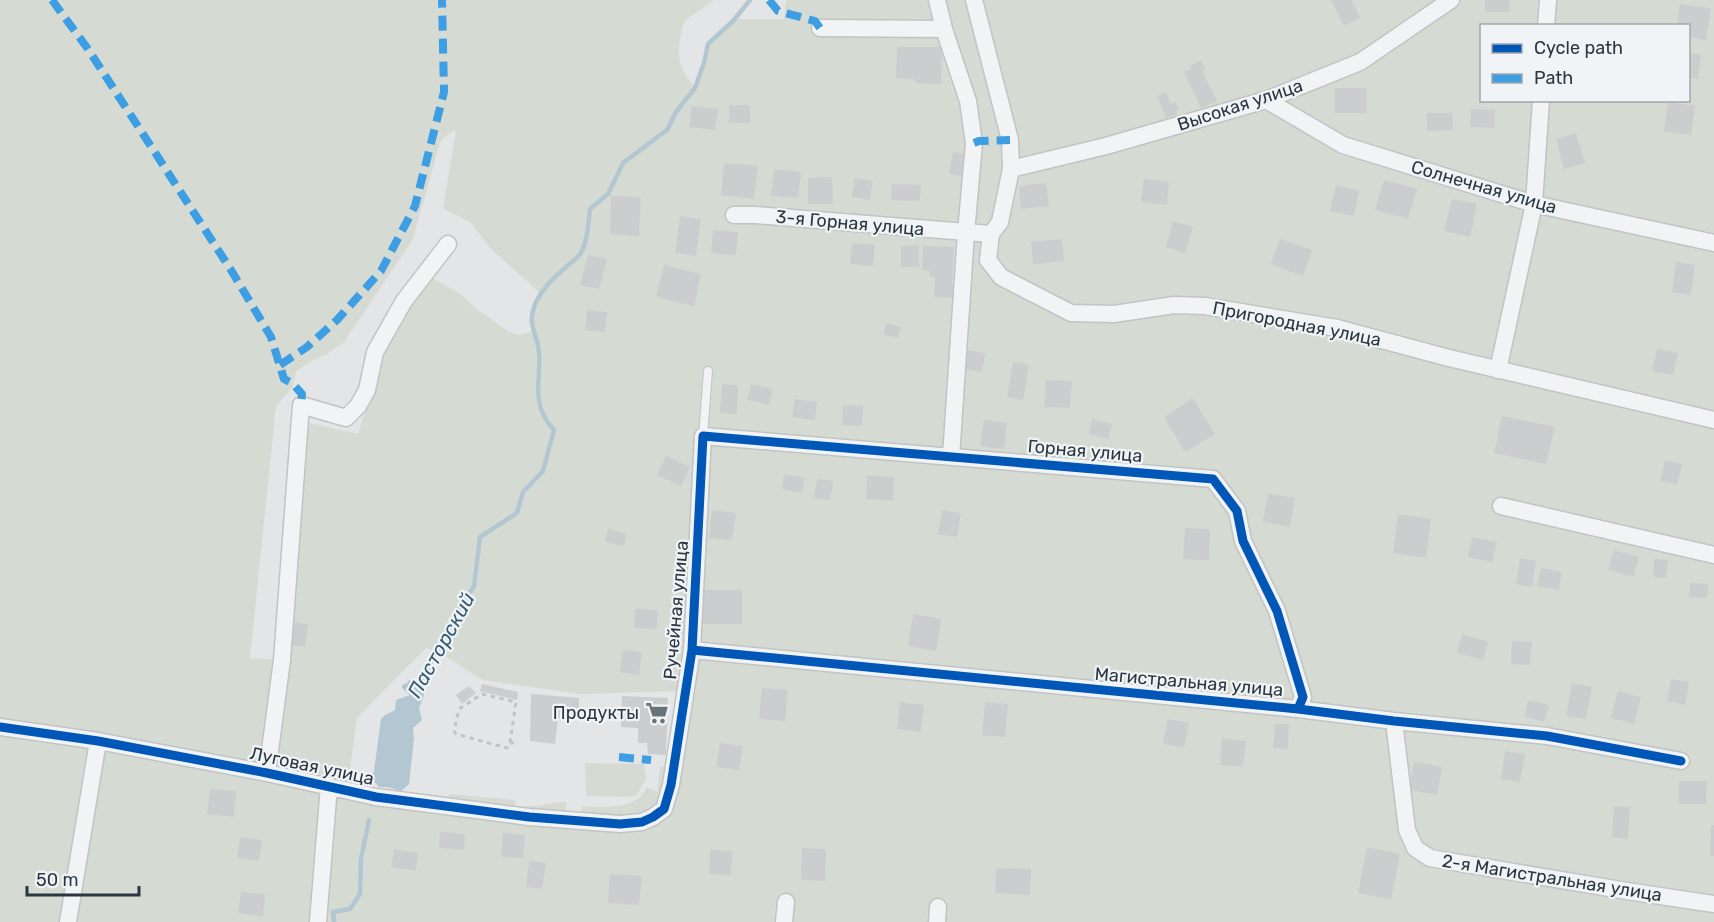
<svg xmlns="http://www.w3.org/2000/svg" width="1714" height="922" font-family="Rubik,sans-serif">
  <rect width="100%" height="100%" fill="#e3e5e7"/>
  <path fill="#d5dbd3" fill-rule="evenodd" d="M0,0h714l-30,21c-7,29 -10,43 11,66l13,-43 27,-25h49l2,-19h928v922h-1714zM1482,26h206v74h-206zM456,130l-13,78 28,15 19,25 49,44 -4,13 -4,27 -14,3 -9,-4 -33,-23 -13,-13 -33,-19 -45,73 -26,85 -53,-12 -24,238 -31,-2 26,-252 17,-19 3,-16 17,-11 14,-6 17,-12 69,-103 27,-97 8,-8zM426,648l18,7 38,25 98,14 105,-3 -10,75 -15,1 -3,25 -11,-5c-6,23 -46,21 -64,19v16l-16,-2v-18c-15,-1 -25,5 -40,4v12l-11,-1v-17l-66,-6 -2,13 -100,-17 10,-72z
    M585,763l59,1 2,15 -10,17 -10,1 -40,-1z"/>
  <path fill="#b2c7d1" d="M423,673l2,4 -2,8 1,10 -5,13 3,12 -9,8 1,11 -5,45 -8,7 -14,-4h-8l-8,-9 3,-7 7,-52 4,-4 10,-5 1,-10 14,-5 -8,-7v-3l5,-2 2,-3 9,1z"/>
  <g fill="none" stroke-linecap="round" stroke-linejoin="round">
    <path stroke="#b2c7d1" stroke-width="4.5" d="M423,679l33,-66 18,-27 6,-49 37,-24 6,-21 20,-21 11,-41c-24,-26 -13,-47 -15,-78 -2,-20 -13,-27 -3,-50 7,-15 18,-24 30,-35 4,-4 11,-8 14,-13 8,-12 8,-30 10,-45l18,-15 15,-31 44,-33 9,-18 19,-24 9,-25 4,-19 25,-23 17,-21
      M334,922l-1,-10 17,-3 10,-15 1,-35 8,-39"/>
  </g>
  <path fill="#cbcdcf" d="M1331,0h20l9,17 -16,9z
    M1485,0h25l-1,12h-24z
    M1680,4l31,4 -5,32 -18,-3v-11h-11z
    M897,47h45l-1,37 -26,-1v-4l-19,-1z
    M1688,53l13,2 -3,24 -10,-1z
    M1201,60l4,9 -3,1 15,31 -16,7 -17,-36 7,-3 -1,-3z
    M1335,88h32v25h-32z
    M1166,92l5,12 4,-2 4,8 -4,1 2,3 -11,4 -9,-22z
    M1668,102l27,4 -4,29 -27,-4z
    M729,105h21v18h-21z
    M692,106l26,3 -3,21 -26,-3z
    M1471,109l24,1v18l-25,-1z
    M1427,113h25l1,17 -26,1z
    M1576,133l9,30 -21,6 -8,-30z
    M953,152l17,3 -4,22 -17,-3z
    M724,163l34,3 -4,33 -33,-4z
    M774,169l27,3 -3,26 -27,-2z
    M832,177l1,27h-25v-26z
    M855,178l18,3 -3,19 -18,-3z
    M1144,179l25,3 -2,23 -26,-3z
    M1384,180l33,9 -9,30 -33,-9z
    M1046,183l3,23 -28,3 -2,-23z
    M892,184l29,1 -1,16 -29,-1z
    M1336,185l23,6 -5,25 -24,-5z
    M611,196l30,1 -2,39 -29,-2z
    M1452,199l25,5 -7,33 -26,-6z
    M680,216l21,3 -5,37 -21,-3z
    M1173,221l20,6 -8,26 -19,-6z
    M713,230l25,2 -2,23 -25,-2z
    M1062,239l2,22 -31,3 -2,-22z
    M1280,239l32,11 -9,26 -32,-12z
    M852,243l23,2 -2,21 -23,-2z
    M919,245v22h-18v-21z
    M923,246l31,1 -2,38h4l-1,13 -21,-1 1,-20h-5v-6l-8,-1z
    M588,255l19,4 -8,30 -19,-4z
    M1676,262l19,3 -4,30 -19,-3z
    M664,265l37,9 -7,32 -38,-9z
    M587,310l20,2 -2,20 -20,-2z
    M887,323l14,4 -3,11 -15,-4z
    M1657,349l21,4 -5,22 -21,-4z
    M968,350l17,3 -3,19 -17,-3z
    M1013,362l16,3 -6,35 -16,-3z
    M1046,380l26,1 -2,27 -26,-1z
    M722,384l16,1 -1,29 -17,-1z
    M751,384l22,5 -4,16 -22,-5z
    M1193,398l22,36 -30,18 -21,-35z
    M795,399l22,3 -2,18 -23,-3z
    M843,405l20,1 -1,20 -20,-1z
    M1502,416l53,11 -9,37 -52,-11z
    M1092,419l20,5 -4,15 -19,-5z
    M984,420l23,3 -3,26 -24,-3z
    M666,456l24,11 -9,19 -24,-11z
    M1665,460l17,4 -5,21 -17,-4z
    M784,474l21,4 -3,15 -20,-4z
    M867,475l27,2 -1,24 -27,-2z
    M817,479l16,2 -3,19 -16,-2z
    M1268,494l27,4 -5,29 -27,-5z
    M712,510l24,3 -4,27 -23,-2z
    M942,510l19,3 -4,24 -19,-3z
    M1398,514l33,5 -5,39 -33,-5z
    M1185,528l25,1 -1,31 -26,-1z
    M608,529l19,5 -3,12 -19,-4z
    M1472,537l25,5 -5,20 -24,-5z
    M1614,550l25,7 -6,20 -25,-7z
    M1520,558l16,3 -4,26 -16,-3z
    M1654,559l14,1 -2,18 -13,-1z
    M1541,568l21,4 -3,18 -22,-4z
    M1690,583l18,1 -1,14 -18,-1z
    M701,590h41v34h-42z
    M635,609l23,1 -1,19 -23,-1z
    M913,614l28,5 -5,32 -28,-5z
    M293,622l15,2 -3,23 -15,-2z
    M1462,634l26,8 -5,18 -26,-7z
    M1512,641l20,1 -2,23 -19,-1z
    M623,650l19,2 -3,23 -19,-3z
    M1671,679l18,3 -4,23 -18,-4z
    M1572,683l20,4 -6,32 -20,-3z
    M482,684l36,8 -1,8 -37,-9z
    M469,686l7,7 -14,11 -6,-9z
    M762,688l26,2 -3,31 -26,-2z
    M1618,691l23,6 -7,27 -23,-6z
    M531,694l48,4v20h-21l-3,26 -25,-3z
    M622,696l46,2 -2,57 -18,-1 -1,-11h-9v-15l-17,-1z
    M1528,700l21,5 -5,17 -20,-6z
    M900,702l24,3 -3,27 -24,-3z
    M985,702l23,2 -3,33 -23,-2z
    M1168,719l21,4 -5,25 -21,-4z
    M1275,724h14l-1,25 -15,-1z
    M1222,738l24,3 -3,26 -23,-2z
    M720,743l23,3 -4,24 -23,-3z
    M1505,751l20,3 -5,28 -19,-3z
    M1414,762l28,5 -5,28 -28,-5z
    M1679,781h28l-1,23h-27z
    M210,789l26,2 -2,26 -27,-3z
    M1614,806l16,1 -2,32 -16,-2z
    M1711,825h3v31h-4z
    M440,832l25,2 -1,16 -25,-2z
    M503,833l22,2 -2,23 -22,-1z
    M240,837l22,3 -3,21 -22,-3z
    M1367,847l33,7 -9,45 -33,-6z
    M802,848l24,1 -1,32 -24,-1z
    M394,849l24,4 -2,18 -25,-4z
    M710,850l22,1 -1,24 -22,-1z
    M529,861l17,2 -4,26 -16,-2z
    M996,868l35,1 -1,26 -35,-2z
    M610,874l32,2 -3,29 -31,-2z
    M241,892l24,2 -2,22 -25,-3z"/>
  <g fill="none" stroke-linecap="round" stroke-linejoin="round">
    <g stroke="#c1c3c5" stroke-width="10">
      <path id="service" d="M703,436l5,-65"/>
    </g>
    <g stroke="#c1c3c5" stroke-width="19">
      <path id="minor" d="M937,0l7,29 24,72 6,42 -8,90 -15,224
        M1546,26l2,-26
        M820,28l124,1
        M1266,100l77,45 191,59 180,39
        M1011,169l95,-23 160,-46 94,-38 91,-62
        M734,215h21l236,19 9,-12 11,-53 -1,-29 -36,-140
        M991,234l-3,26 13,17 70,36 43,1 60,-9 31,1 132,22 112,30 265,62
        M1498,370l36,-166 7,-104
        M1501,506l213,49
        M692,650l606,59 96,12 153,15 134,25
        M1394,721l13,109 8,18 15,10 197,33 87,13
        M0,727l98,14 169,32 109,24 153,20 91,7 22,-2 11,-5 11,-8 7,-24 21,-135 11,-214 510,43 24,32 6,30 34,70 26,86 -5,12
        M267,773l15,-113 19,-255 45,13 12,-12 9,-16 8,-38 29,-51 44,-57
        M68,922l30,-181
        M318,922l11,-136
        M784,922l2,-20
        M937,922l1,-15"/>
    </g>
    <path stroke="#c1c4c6" stroke-width="3" stroke-dasharray="4.5 4.5" stroke-linecap="butt" d="M510,743l6,-41 -34,-8 -23,15 -5,22 2,3 51,14 3,-5h4"/>
    <use href="#service" stroke="#f1f3f4" stroke-width="8"/>
    <use href="#minor" stroke="#f1f3f4" stroke-width="16"/>
    <path stroke="#3d9ee3" stroke-width="8" stroke-dasharray="15 8" stroke-linecap="butt" d="M52,0l36,49 143,221 40,67 13,42 8,4 10,11 -1,11
      M769,0l9,11 37,10 5,7
      M974,143l5,-2 31,-1
      M280,365l27,-18 30,-27 44,-49 34,-65 29,-114 -2,-92
      M619,757l32,3"/>
    <g stroke="#f0f4f6" stroke-width="13">
      <path id="cycleway" d="M692,650l606,59 96,12 153,15 134,25
        M0,727l98,14 169,32 109,24 153,20 91,7 22,-2 11,-5 11,-8 7,-24 21,-135 11,-214 510,43 24,32 6,30 34,70 26,86 -5,12"/>
    </g>
    <use href="#cycleway" stroke="#0057b8" stroke-width="9"/>
  </g>
  <defs>
    <g id="supermarket-bare" transform="scale(1.8)"><path d="M-6-5.5h2.5l.6 2H6L4.5 2H-2.5L-4.4-4H-6ZM-1.5 3.2a1.3 1.3 0 1 0 .1 0ZM3 3.2a1.3 1.3 0 1 0 .1 0Z" fill="#6b737a" stroke="#f0f4f6" stroke-width="2.5" paint-order="stroke"/></g>
  </defs>
  <g fill-rule="evenodd">
    <use href="#supermarket-bare" x="657" y="713"/>
  </g>
  <g text-anchor="middle" dominant-baseline="central" stroke-width="4.5" stroke-linejoin="round" paint-order="stroke">
    <g font-size="18" fill="#2a3640" stroke="#f0f4f6">
      <text transform="translate(1240 105) rotate(-18)">Высокая улица</text>
      <text transform="translate(1484 187) rotate(16)">Солнечная улица</text>
      <text transform="translate(850 223) rotate(5)">3-я Горная улица</text>
      <text transform="translate(1297 324) rotate(11)">Пригородная улица</text>
      <text transform="translate(1085 451) rotate(5)">Горная улица</text>
      <text transform="translate(676 610) rotate(-85)">Ручейная улица</text>
      <text transform="translate(1189 682) rotate(5)">Магистральная улица</text>
      <text transform="translate(312 766) rotate(12)">Луговая улица</text>
      <text transform="translate(1552 878) rotate(9)">2-я Магистральная улица</text>
    </g>
    <g font-size="18" fill="#2a3640" stroke="#f0f4f6" text-anchor="end">
      <text x="639" y="713">Продукты</text>
    </g>
    <g font-size="20" font-style="italic" fill="#355c72" stroke="#f0f4f6">
      <text transform="translate(441 645) rotate(-61)">Пасторский</text>
    </g>
  </g>
  <rect x="1480" y="24" width="210" height="78" fill="#f0f4f6" stroke="#a1a8ad" stroke-width="1.5"/>
  <rect x="1492" y="44" width="30" height="9" fill="#0057b8" stroke="#a1a8ad" stroke-width="1.5"/>
  <text x="1534" y="54" font-size="18" fill="#2a3640">Cycle path</text>
  <rect x="1492" y="74" width="30" height="9" fill="#3d9ee3" stroke="#a1a8ad" stroke-width="1.5"/>
  <text x="1534" y="84" font-size="18" fill="#2a3640">Path</text>
  <path d="M27 886v9h112v-9" fill="none" stroke="#2a3640" stroke-width="3"/>
  <text x="36" y="886" font-size="18" fill="#2a3640" stroke="#f0f4f6" stroke-width="4.5" paint-order="stroke">50 m</text>
</svg>
